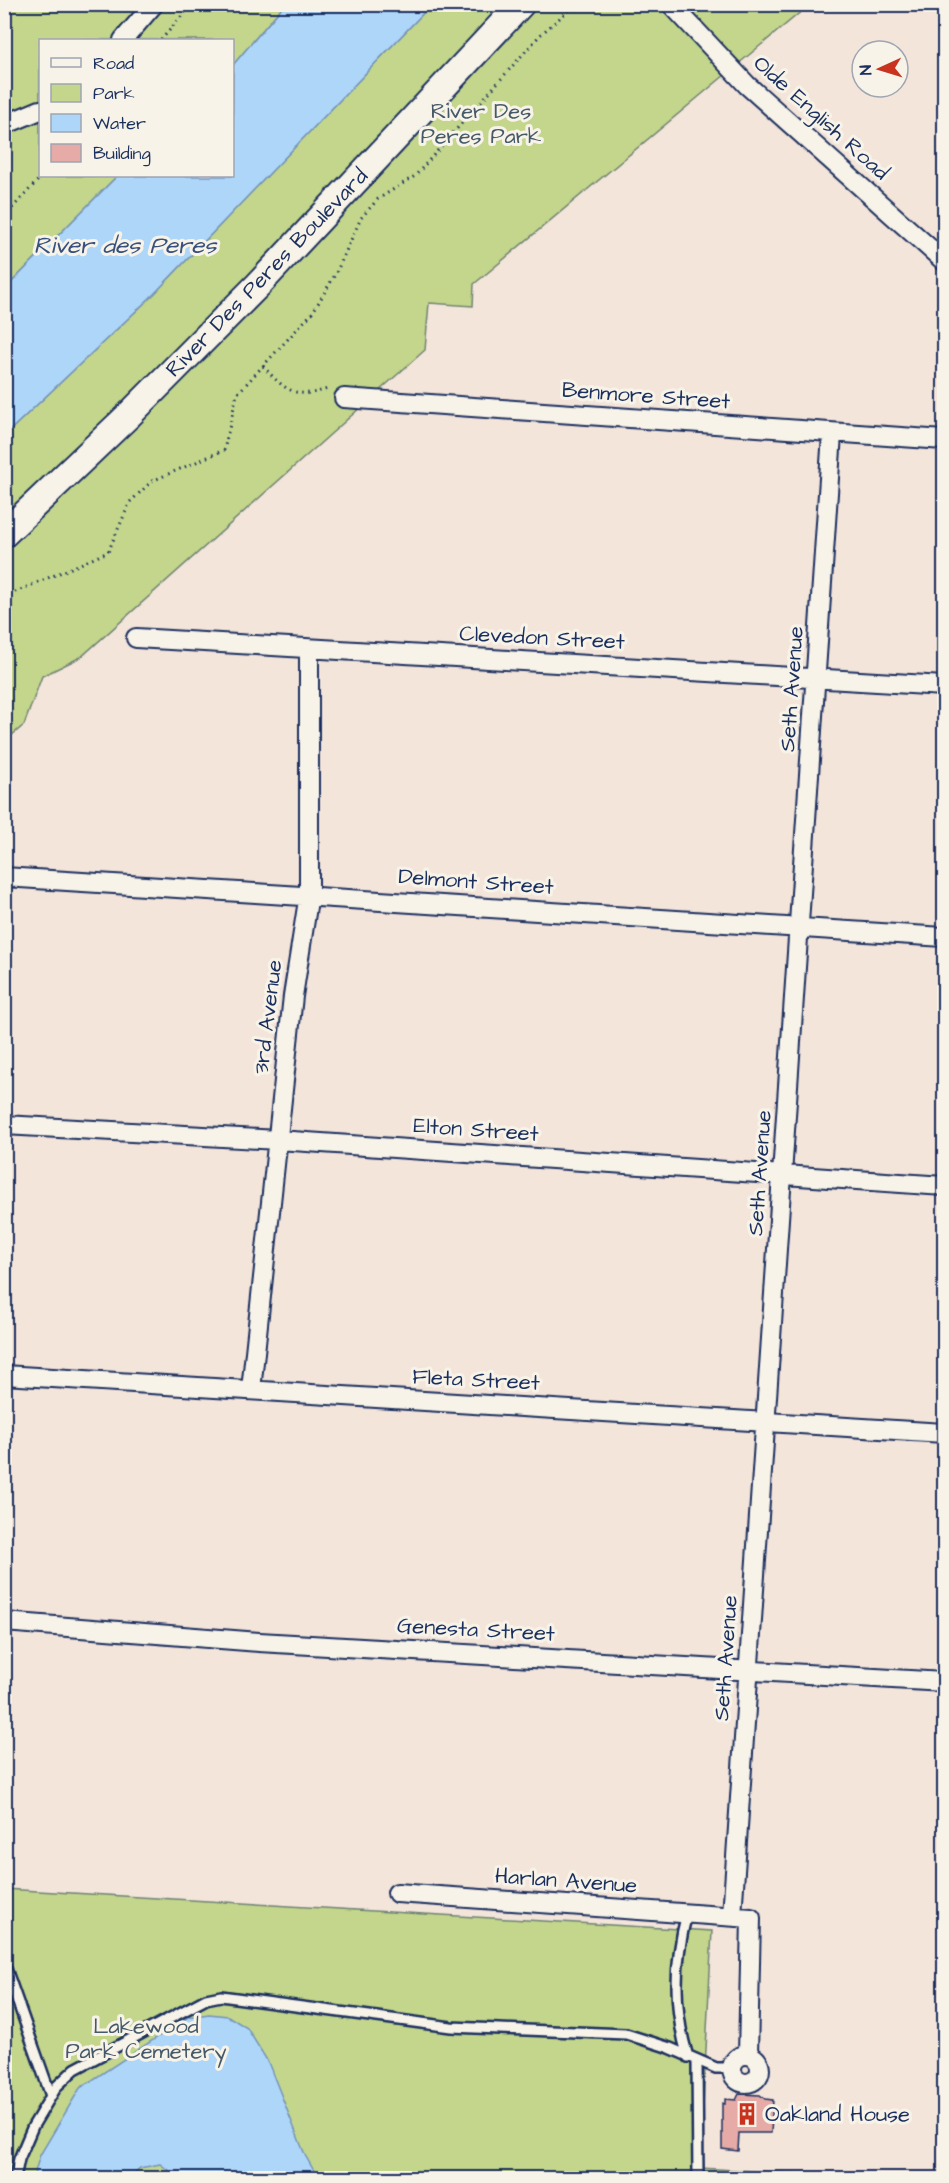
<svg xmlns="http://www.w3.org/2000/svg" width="949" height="2183" font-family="'Architects Daughter',sans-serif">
  <rect width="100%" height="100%" fill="#f4e5db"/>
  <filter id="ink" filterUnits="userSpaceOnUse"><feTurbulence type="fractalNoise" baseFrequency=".0167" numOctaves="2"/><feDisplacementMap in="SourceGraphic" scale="12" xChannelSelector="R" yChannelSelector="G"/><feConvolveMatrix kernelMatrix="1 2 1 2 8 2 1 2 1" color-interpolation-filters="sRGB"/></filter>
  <g filter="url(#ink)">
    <path fill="#c3d68b" stroke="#6f8274" stroke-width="1.5" d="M4,5h280l-51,60 -1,-25h-192v136h77l-112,113z
      M431,5h378l-335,279 -1,22 -44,-3 -4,47 -344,307 -39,19 -18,49 -19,16v-306l149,-141z
      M4,1889l708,42 -12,237 182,10h-877z"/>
    <path fill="#aed6f9" stroke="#7393bb" stroke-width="1.5" d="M284,5h147l-277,289 -149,141v-146l112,-113h115l1,-111z
      M209,2014l19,2 19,12 21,34 37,93 13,23h-139l-19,-14 -20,4 -12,10h-95l7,-23 40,-67 108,-71z"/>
    <path fill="#e6aba7" stroke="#1b2f5e" stroke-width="1.5" d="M739,2094l21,1 5,4 8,1 -2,33h-32l-1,18 -16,-2v-46l3,1v-5l11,1z"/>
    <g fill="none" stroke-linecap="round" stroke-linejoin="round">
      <g stroke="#1b2f5e" stroke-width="14">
        <path id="service" d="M687,1913c-13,50 -14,95 1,144
          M4,1963l47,133
          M697,2061l1,117
          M15,2178l4,-19 14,-33 24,-40 18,-17 131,-70 15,-3 230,31 175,7 44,14 46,20h16"/>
      </g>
      <g stroke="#1b2f5e" stroke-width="22">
        <path id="minor" d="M671,4l76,81 197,176
          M123,40l31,-36
          M4,125l36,-15
          M344,398l600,42
          M136,638l808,48
          M4,877l940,60
          M4,1125l274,15 666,46
          M4,1375l940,58
          M251,1390l42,-394 16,-102v-245
          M4,1622l255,20 685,40
          M397,1893l354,25 -3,137
          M732,1916l100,-1482
          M732 2069a14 14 0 1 1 28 0a14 14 0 1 1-28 0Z"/>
      </g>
      <g stroke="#1b2f5e" stroke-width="30">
        <path id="secondary" d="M4,534l125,-119 129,-130 263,-281"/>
      </g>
      <path stroke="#1b2f5e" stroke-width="3" stroke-dasharray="1.5 4.5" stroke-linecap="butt" d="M161,40l31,-36
        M4,217l38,-41
        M263,366c22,25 34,34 67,22
        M4,597l104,-45 22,-50 22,-21 72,-31 13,-56 76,-82 23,-39 25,-55 17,-19 37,-23 125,-141 36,-31"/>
      <use href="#service" stroke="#f7f3e8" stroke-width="9"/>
      <use href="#minor" stroke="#f7f3e8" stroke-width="18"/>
      <use href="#secondary" stroke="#f7f3e8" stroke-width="26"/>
    </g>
  </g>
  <defs>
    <g id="building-bare" transform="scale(1.8)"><path d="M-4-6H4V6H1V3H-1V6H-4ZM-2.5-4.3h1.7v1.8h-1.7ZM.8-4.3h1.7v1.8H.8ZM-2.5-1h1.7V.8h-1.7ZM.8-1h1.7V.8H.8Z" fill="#c8321e" stroke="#f7f3e8" stroke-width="2.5" paint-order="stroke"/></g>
  </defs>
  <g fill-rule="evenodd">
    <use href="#building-bare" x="747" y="2114"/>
  </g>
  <g text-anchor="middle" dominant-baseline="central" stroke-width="6" stroke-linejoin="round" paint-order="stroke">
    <g font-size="22" fill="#455969" stroke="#f7f3e8">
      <text x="481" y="111">River Des<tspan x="481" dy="25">Peres Park</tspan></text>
      <text x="146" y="2026">Lakewood<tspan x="146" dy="25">Park Cemetery</tspan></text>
    </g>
    <g font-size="22" fill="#1b2f5e" stroke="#f7f3e8">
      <text transform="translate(821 118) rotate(42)">Olde English Road</text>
      <text transform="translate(267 273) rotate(-46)">River Des Peres Boulevard</text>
      <text transform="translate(646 396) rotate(4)">Benmore Street</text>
      <text transform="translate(542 638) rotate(3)">Clevedon Street</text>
      <text transform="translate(792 689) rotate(-86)">Seth Avenue</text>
      <text transform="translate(476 882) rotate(4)">Delmont Street</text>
      <text transform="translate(268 1017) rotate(-83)">3rd Avenue</text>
      <text transform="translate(476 1130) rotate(4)">Elton Street</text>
      <text transform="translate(760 1173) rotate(-86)">Seth Avenue</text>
      <text transform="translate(476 1380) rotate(3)">Fleta Street</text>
      <text transform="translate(476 1630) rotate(3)">Genesta Street</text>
      <text transform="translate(726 1658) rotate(-86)">Seth Avenue</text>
      <text transform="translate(566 1881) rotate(4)">Harlan Avenue</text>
    </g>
    <g font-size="22" fill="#1b2f5e" stroke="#f7f3e8" text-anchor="start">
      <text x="765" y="2114">Oakland House</text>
    </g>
    <g font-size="24" font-style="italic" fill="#38507d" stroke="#f7f3e8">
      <text x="125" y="246">River des Peres</text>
    </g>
  </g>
  <rect width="949" height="2183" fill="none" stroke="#f7f3e8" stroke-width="24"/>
  <rect x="12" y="12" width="925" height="2159" fill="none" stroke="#1b2f5e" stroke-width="2" filter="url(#ink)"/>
  <rect x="39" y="39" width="195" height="138" fill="#f7f3e8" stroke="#9fa5b1" stroke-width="1.5"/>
  <rect x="51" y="58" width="30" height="9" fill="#f7f3e8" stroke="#9fa5b1" stroke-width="1.5"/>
  <text x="93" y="69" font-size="18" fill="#1b2f5e">Road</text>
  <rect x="51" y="84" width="30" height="18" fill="#c3d68b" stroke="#9fa5b1" stroke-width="1.5"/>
  <text x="93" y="99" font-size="18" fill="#1b2f5e">Park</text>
  <rect x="51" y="114" width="30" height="18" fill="#aed6f9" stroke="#9fa5b1" stroke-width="1.5"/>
  <text x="93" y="129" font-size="18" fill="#1b2f5e">Water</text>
  <rect x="51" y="144" width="30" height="18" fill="#e6aba7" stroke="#9fa5b1" stroke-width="1.5"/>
  <text x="93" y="159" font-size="18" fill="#1b2f5e">Building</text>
  <g transform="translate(880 69) rotate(266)"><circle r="28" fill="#f7f3e8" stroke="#9fa5b1" stroke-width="1.5"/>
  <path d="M0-4.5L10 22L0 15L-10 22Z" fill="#c8321e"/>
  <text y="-9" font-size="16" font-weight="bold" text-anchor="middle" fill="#1b2f5e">N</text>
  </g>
</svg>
